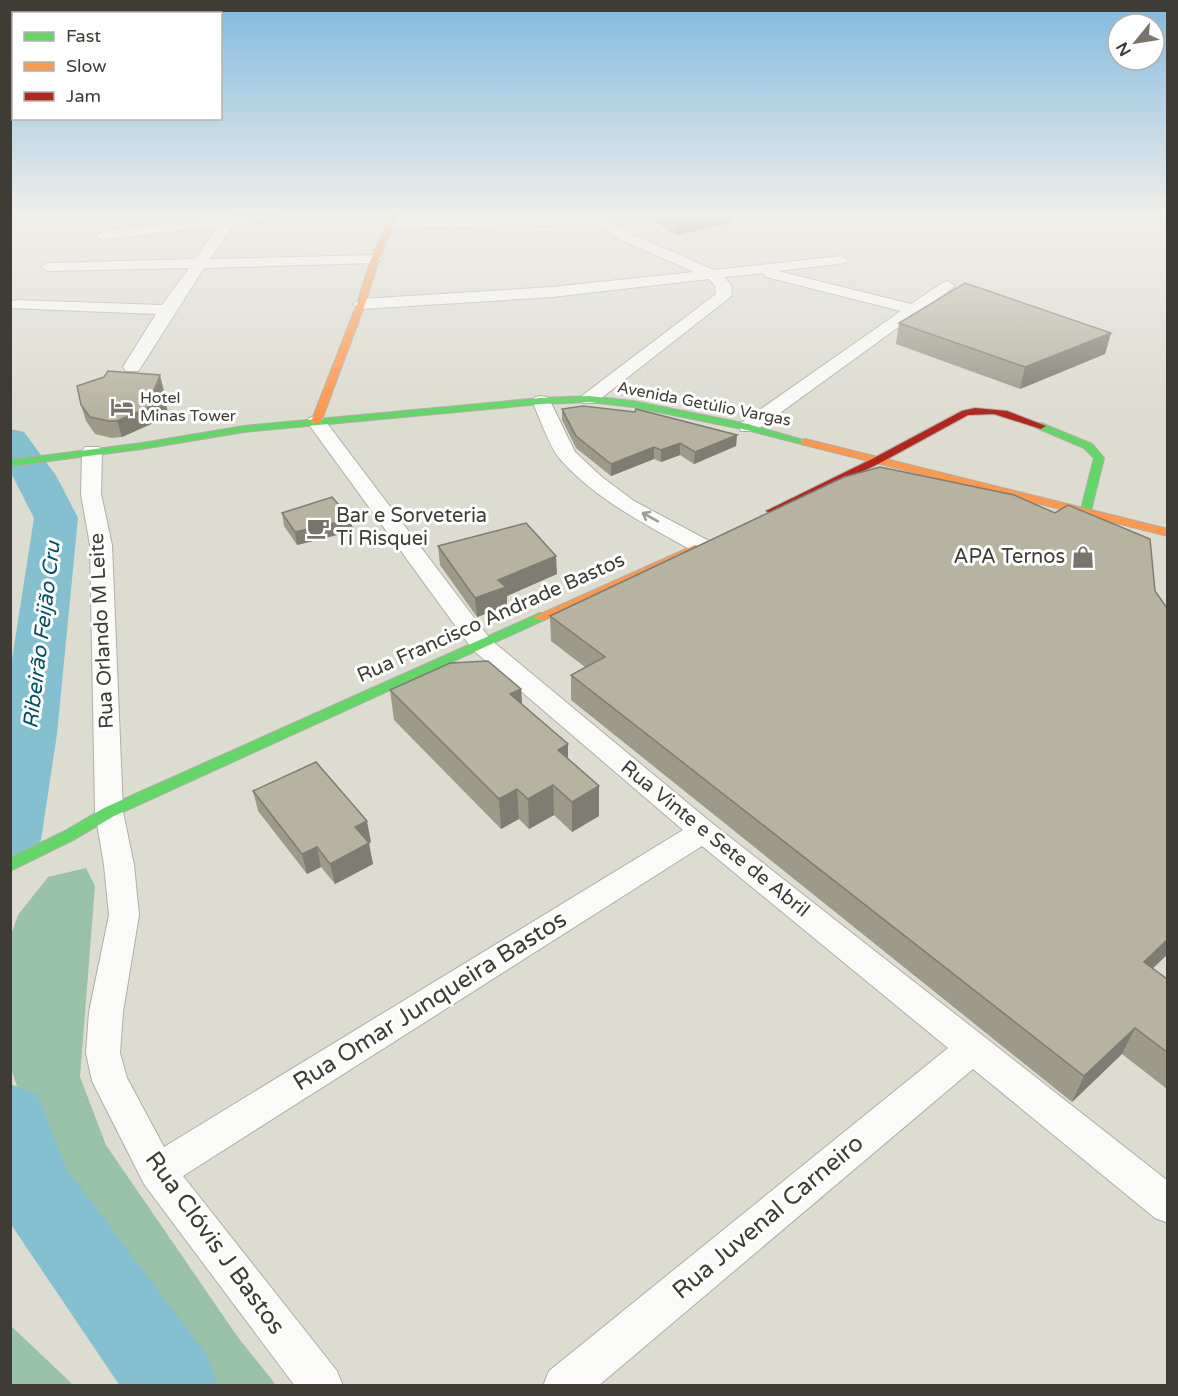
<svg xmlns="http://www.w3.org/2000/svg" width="1178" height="1396" font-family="'Varela Round',sans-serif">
  <rect width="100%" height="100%" fill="#dddcd1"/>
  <path fill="#9ac2a8" d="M86,868l9,18 -15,191 26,68 131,191 39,49h-72l-99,-137 -53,-61 -41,-118v-134l7,-20 30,-38z
    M11,1326l55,52 7,7h-62z"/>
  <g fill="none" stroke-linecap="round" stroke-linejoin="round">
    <path fill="#85c0d1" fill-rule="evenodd" d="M10,216h16l-4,6 -12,3z
      M10,429l14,3 33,45 21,41 -21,216 -16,106 -9,16 -22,6v-190l24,-154 -24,-47z
      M10,1084l27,10 30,75 139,185 13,32h-99l-110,-163z"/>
    <g stroke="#b0aea6" stroke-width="2">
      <path id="street" d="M234,216h44l-6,4 -39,5 -23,34 165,-4 7,4 -7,4 -171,5 -63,99 -3,4h-12l-3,-4 33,-53 -146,-6v-6l6,-2 146,5 27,-37 -141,3 -7,-4 7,-4 147,-4 23,-33 -115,14 -7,-4 7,-4z
        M602,216l32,19 80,35 127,-14 7,4 -2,3 -68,8 133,33 31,-21 5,-2 8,5 -200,145h-14l-2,-4 2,-4 160,-112 -135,-34 -2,-4 -40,4 7,8 1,10 -3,3 -134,105h-12l-3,-4 3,-4 133,-101 -1,-8 -6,-7 -157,18 -191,12 -8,-5 8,-5 191,-12 142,-15 -70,-31 -29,-16 -204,3 -7,-4 7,-4z
        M541,396l6,1 3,4 25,51 27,25 32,24 75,40 3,5 -3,5 -8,2 -8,-2c-46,-26 -97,-51 -133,-92 -11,-13 -20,-41 -28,-58l3,-4z
        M316,416l7,2 168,222 222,184 455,357v42l-13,-5 -182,-149 -375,317h-55l6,-15 399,-323 -246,-202 -519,330 154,195 6,15h-48l-151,-202 -52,-103 -6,-28 3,-41 20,-97 -5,-50 -9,-53 -5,-267 -9,-51 1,-43 3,-4h14l3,4 -1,43 11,51 11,267 11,53 5,50 -16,97 -3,41 7,25 37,69 519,-317 -210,-180 -166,-228 2,-4z"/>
    </g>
    <g stroke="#b0aea6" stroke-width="2">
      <path id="fast" d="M589,396l44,5 115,23 62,18 -5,3 -58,-15 -114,-23 -44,-5 -48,2 -297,28 -102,17 -132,17v-6l132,-17 102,-17 297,-28z
        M1041,423l51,21 12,14 -14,57h-8l-2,-2 14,-55 -10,-10 -47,-20v-4z
        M540,613l4,1 2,3 -2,3 -430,196 -39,23 -65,32v-13l55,-27 39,-23z"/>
    </g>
    <g stroke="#b0aea6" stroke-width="2">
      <path id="slow" d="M390,216h7l-18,43 -14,45 -44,118 -8,2 -2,-2 46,-118 14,-45z
        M805,439l363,90v7l-367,-92v-4z
        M695,545l4,1v4l-155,70h-8l-2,-3z"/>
    </g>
    <g stroke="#b0aea6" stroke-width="2">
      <path id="jam" d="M975,408l32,3 39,15 -5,3 -47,-15 -26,1 -88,48 -104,50 -4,1 -6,-3 106,-52 90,-48z"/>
    </g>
    <use href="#street" fill="#fafaf8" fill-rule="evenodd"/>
    <use href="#fast" fill="#63d668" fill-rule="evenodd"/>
    <use href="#slow" fill="#ff974d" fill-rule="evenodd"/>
    <use href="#jam" fill="#b3261e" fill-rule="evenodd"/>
  </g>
  <path fill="#9d9a8a" d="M643,216h88v7l-54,12z
    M899,323l212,10 -6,21 -85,35 -124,-45z
    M164,391l-3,7 8,18 -47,21 -10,1 -17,-4 -9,-13 -5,-16z
    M562,409l175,26 -1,11 -42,18 -14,-9 -19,7 -7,-3 -43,17 -35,-28 -14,-28z
    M282,513l69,6 2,12 -56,14 -13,-19z
    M438,546l119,28 -50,22v10l-30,11 -37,-52z
    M550,616l603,353 14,10v110l-45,-35 -50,48 -501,-402v-25l14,-8 -34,-26z
    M521,689l1,16 46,39v15l31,57 -27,16 -18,-17 -25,14 -10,-10 -18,10 -107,-109 -4,-30z
    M253,791l118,51 -3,1 5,21 -38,20 -14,-17 -14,7 -49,-63z"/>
  <path fill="#7f7d71" d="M678,216h53v7l-54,12z
    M1111,333l-6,21 -85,35 5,-22z
    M160,375l4,16 -5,12 6,-3 4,16 -47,21 -5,-16 36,-28z
    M737,435l-1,11 -42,18 1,-12z
    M680,443v12l-19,7v-12z
    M654,447v12l-43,17v-12z
    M351,519l2,12 -56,14 -2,-13z
    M556,556l1,18 -50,22v10l-30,11 -2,-19 23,-18z
    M521,689l2,29 -13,-24z
    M568,744v30l-10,-24z
    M553,785l1,30 -25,14 -1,-30z
    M599,786v30l-27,16v-30z
    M517,789l2,30 -18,10 -2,-30z
    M367,821l4,21 -12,5 -4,-20z
    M369,843l4,21 -38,20 -5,-20z
    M317,847l4,20 -14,7 -5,-20z
    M1167,940v15l-36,34 13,-27z
    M1135,1028l-13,26 -50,48 12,-26z"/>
  <path fill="#b6b3a1" stroke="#7f7d71" stroke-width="1.5" d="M965,283l146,50 -86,34 -126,-44z
    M108,371l52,4 -7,18 12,7 -48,21h-9l-18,-4 -9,-12 -4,-19 27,-9z
    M583,406l52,6 1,-3 101,26 -42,17 -15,-9 -19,7 -7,-3 -43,17 -35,-28 -14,-27z
    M880,467l134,28 41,18 13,-8 82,34 5,52 12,17v332l-23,22 23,17v73l-32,-24 -51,48 -513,-401 34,-18 -55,-41 294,-139z
    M332,497l19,22 -56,13 -13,-19z
    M526,523l30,33 -58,24 8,7 -31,11 -37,-52z
    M488,661l33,28 -11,5 58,50 -10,6 41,36 -27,16 -19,-17 -25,14 -11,-10 -18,10 -109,-109 60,-27z
    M316,762l51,59 -12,6 14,16 -39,21 -13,-17 -15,7 -49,-63z"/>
  <defs><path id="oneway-shaft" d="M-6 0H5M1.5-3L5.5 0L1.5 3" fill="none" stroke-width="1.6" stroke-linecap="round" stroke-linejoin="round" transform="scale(1.5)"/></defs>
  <use stroke="#9c9b96" href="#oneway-shaft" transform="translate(650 517) rotate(-151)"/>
  <linearGradient id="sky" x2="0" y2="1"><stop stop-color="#80b9df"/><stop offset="0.52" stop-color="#f0efea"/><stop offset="1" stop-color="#f0efea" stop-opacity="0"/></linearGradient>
  <rect width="1178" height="412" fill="url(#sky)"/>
  <defs>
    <g id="hotel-bare" transform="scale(1.8)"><path d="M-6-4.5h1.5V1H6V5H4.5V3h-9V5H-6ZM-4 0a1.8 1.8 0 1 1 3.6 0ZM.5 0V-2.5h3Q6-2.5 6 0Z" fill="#76746b" stroke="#fff" stroke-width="2.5" paint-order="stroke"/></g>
    <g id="cafe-bare" transform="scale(1.8)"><path d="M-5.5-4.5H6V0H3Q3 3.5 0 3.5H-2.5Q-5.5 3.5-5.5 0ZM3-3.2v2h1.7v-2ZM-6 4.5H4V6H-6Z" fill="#76746b" stroke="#fff" stroke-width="2.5" paint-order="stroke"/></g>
    <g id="shop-bare" transform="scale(1.8)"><path d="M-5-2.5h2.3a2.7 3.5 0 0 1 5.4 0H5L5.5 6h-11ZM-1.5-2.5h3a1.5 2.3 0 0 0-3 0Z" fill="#76746b" stroke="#fff" stroke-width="2.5" paint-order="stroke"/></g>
  </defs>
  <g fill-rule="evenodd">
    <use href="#hotel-bare" x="122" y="407"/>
    <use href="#cafe-bare" x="318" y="528"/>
    <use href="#shop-bare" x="1083" y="557"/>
  </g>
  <g text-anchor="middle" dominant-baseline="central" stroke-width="6" stroke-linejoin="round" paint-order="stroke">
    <g font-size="16" fill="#3e3c34" stroke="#fff" text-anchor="start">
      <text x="140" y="398">Hotel<tspan x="140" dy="18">Minas Tower</tspan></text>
    </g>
    <g font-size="16" fill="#3e3c34" stroke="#fff">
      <text transform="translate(704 404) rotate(11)">Avenida Getúlio Vargas</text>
    </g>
    <g font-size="20" fill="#3e3c34" stroke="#fff" text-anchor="start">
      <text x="336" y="516">Bar e Sorveteria<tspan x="336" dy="23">Ti Risquei</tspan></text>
      <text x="1065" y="557" text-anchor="end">APA Ternos</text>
    </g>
    <g font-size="20" fill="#3e3c34" stroke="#fff">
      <text transform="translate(491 618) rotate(-24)">Rua Francisco Andrade Bastos</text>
      <text transform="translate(102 631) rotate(-93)">Rua Orlando M Leite</text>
      <text transform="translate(715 839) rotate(39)">Rua Vinte e Sete de Abril</text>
    </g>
    <g font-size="21" font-style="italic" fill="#035165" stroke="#fff">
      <text transform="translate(42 635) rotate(-83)">Ribeirão Feijão Cru</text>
    </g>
    <g font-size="24" fill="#3e3c34" stroke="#fff">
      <text transform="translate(430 1001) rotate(-32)">Rua Omar Junqueira Bastos</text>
      <text transform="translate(768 1217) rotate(-40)">Rua Juvenal Carneiro</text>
      <text transform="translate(215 1243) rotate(54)">Rua Clóvis J Bastos</text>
    </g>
  </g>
  <rect width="1178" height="1396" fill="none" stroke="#3e3c34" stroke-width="24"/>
  <rect x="12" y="12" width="210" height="108" fill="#ffffff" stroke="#b2b1ae" stroke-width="1.5"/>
  <rect x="24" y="32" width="30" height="9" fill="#63d668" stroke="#b2b1ae" stroke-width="1.5"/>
  <text x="66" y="42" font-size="18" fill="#3e3c34">Fast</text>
  <rect x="24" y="62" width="30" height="9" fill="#ff974d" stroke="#b2b1ae" stroke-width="1.5"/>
  <text x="66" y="72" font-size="18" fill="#3e3c34">Slow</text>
  <rect x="24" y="92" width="30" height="9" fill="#b3261e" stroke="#b2b1ae" stroke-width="1.5"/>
  <text x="66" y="102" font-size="18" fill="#3e3c34">Jam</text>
  <g transform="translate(1136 42) rotate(240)"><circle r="28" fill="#ffffff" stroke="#b2b1ae" stroke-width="1.5"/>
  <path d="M0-4.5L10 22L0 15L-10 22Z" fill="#76746b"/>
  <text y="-9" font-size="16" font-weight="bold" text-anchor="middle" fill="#3e3c34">N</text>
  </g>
</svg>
